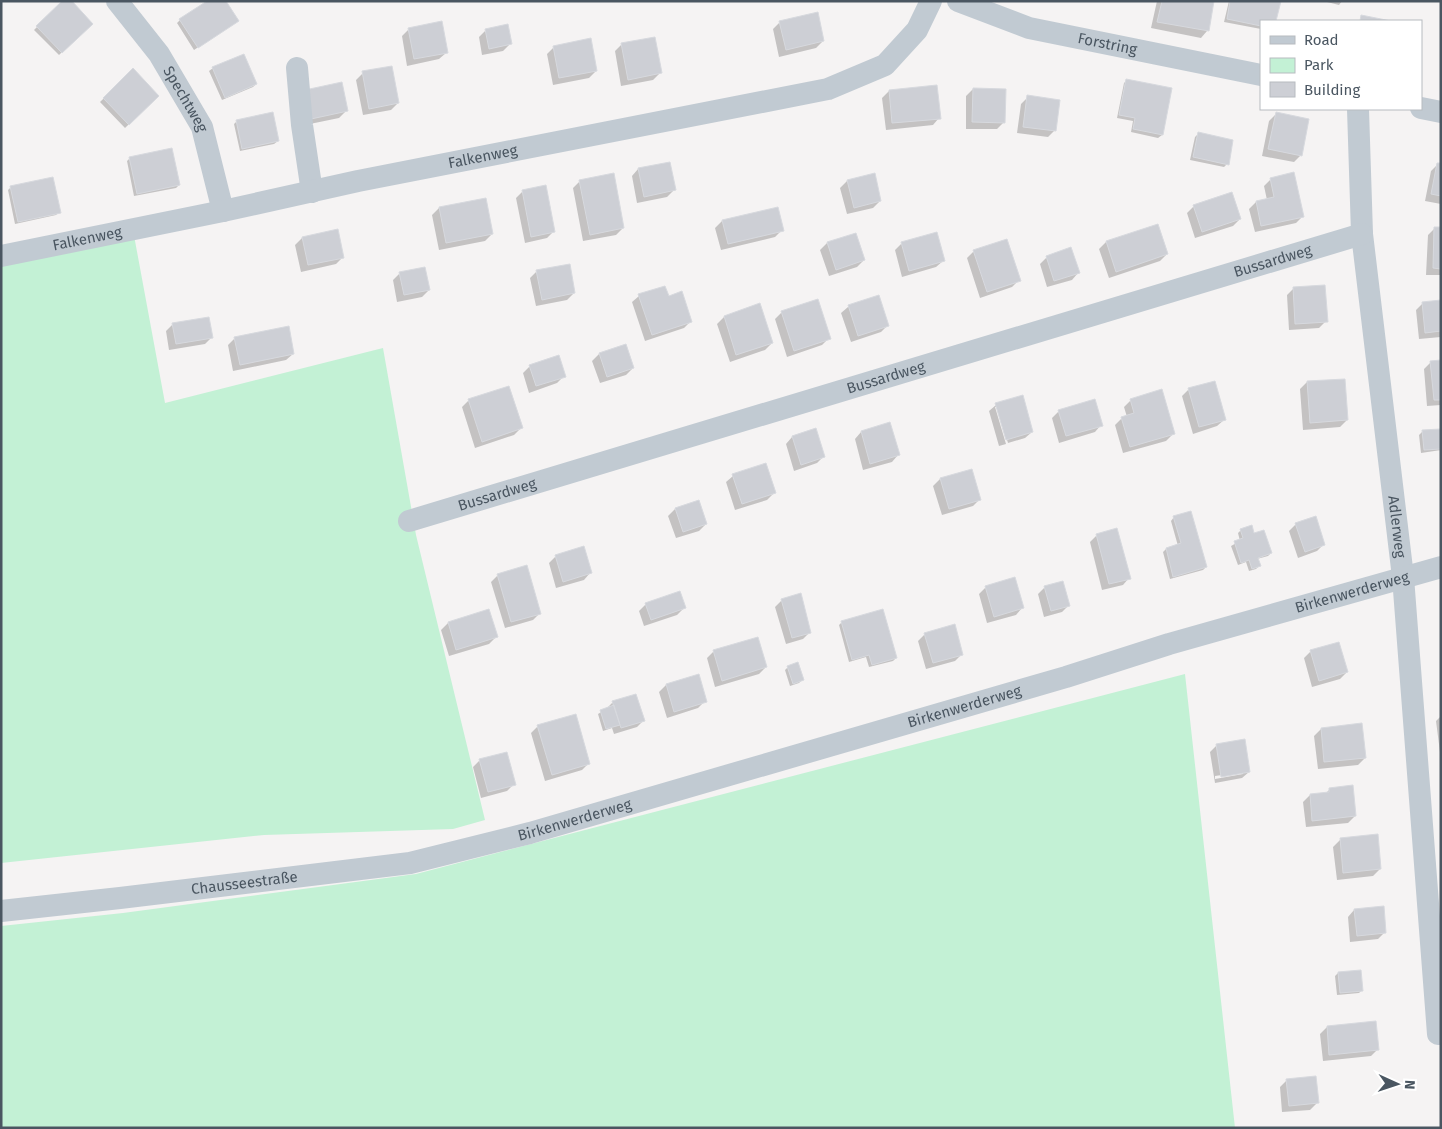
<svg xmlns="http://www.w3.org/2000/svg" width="1442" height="1129" font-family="'Fira Sans',sans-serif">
  <rect width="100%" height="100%" fill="#f5f3f3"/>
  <path fill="#c3f1d5" d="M133,230l32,173 218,-55 33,187 69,285 -32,9 -189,6 -263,28v-607z
    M1185,674l50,454h-1234v-202l122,-13 293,-39z"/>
  <path fill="#0003" fill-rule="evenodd" d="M63,1l28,23 -32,31 -25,-25z
    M1157,1h56l-6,30 -6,7 -50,-10z
    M1229,1h50l-4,20h-14v8l-37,-7z
    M1323,1h19l-3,4z
    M180,20l57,1 -43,29 -17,-27z
    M780,22l43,19 -7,7 -37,9 -6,-28z
    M409,29l37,24 -7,6 -32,7 -5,-30z
    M486,30l24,14 -7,7 -21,4 -3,-18z
    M622,44l38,29 -7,7 -32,6 -6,-35z
    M554,47l42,24 -7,7 -36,7 -6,-31z
    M213,68l43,16 -3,3 -31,13 -13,-29z
    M133,70l25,26 -33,32 -25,-26z
    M363,73l35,30 -7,7 -28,5 -7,-35z
    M1127,80l44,9 -9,46 -4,3 -27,-6 2,-11 -16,-3 7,-35z
    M973,89l31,33 -7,7h-31v-33z
    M306,91l40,20 -7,7 -34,7z
    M889,91l50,27 -6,7 -47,5 -4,-32z
    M1028,97l27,33 -7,7 -31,-4 4,-29z
    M1276,114l25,41 -7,7 -32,-6 7,-35z
    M237,121l41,20 -4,3 -34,7 -6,-27z
    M1198,134l29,30 -3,3 -34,-7 5,-23z
    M130,158l49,27 -3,3 -42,8 -7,-35z
    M1438,164l3,1v39l-16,-3 6,-30z
    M638,169l36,21 -7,7 -30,6 -5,-27z
    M1271,179l32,37 -7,7 -41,9 -6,-23 7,-7 11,-2 -3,-14z
    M580,181l43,47 -7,7 -33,6 -10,-53z
    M847,181l33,20 -7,7 -26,6 -7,-26z
    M11,187l48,25 -3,3 -41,9 -7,-34z
    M523,191l31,40 -7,7 -22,5 -9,-45z
    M1194,206l46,13 -7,7 -38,12 -8,-25z
    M439,208l53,26 -7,7 -46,9 -7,-35z
    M777,208l5,22 -7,7 -54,13 -6,-22 7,-7z
    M1157,226l10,28 -7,7 -51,17 -10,-29 7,-7z
    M1435,228h6v47h-15l2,-40z
    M337,230l6,27 -7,7 -35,8 -6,-27 7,-7z
    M855,234l9,26 -7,7 -28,9 -9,-26 7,-7z
    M902,243l41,18 -7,6 -34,10 -7,-27z
    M974,251l45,29 -7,7 -32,11 -13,-40z
    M1047,257l31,16 -6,7 -25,7 -7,-23z
    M537,271l37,22 -7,7 -31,6 -6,-28z
    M400,273l29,17 -7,7 -25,5 -4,-22z
    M1294,288l32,33 -7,7 -30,2 -2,-35z
    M639,296l29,1 23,24 -7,7 -39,13 -13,-39z
    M878,297l10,28 -7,7 -30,10 -10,-29 7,-6z
    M1441,301v36l-22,2 -3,-29 7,-7z
    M759,305l13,38 -7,7 -35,12 -13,-38 7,-7z
    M782,312l47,26 -7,7 -35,12 -12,-38z
    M173,324l39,13 -7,7 -36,6 -3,-19z
    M235,338l58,16 -7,6 -53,11 -5,-26z
    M599,354l34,14 -7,7 -26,8 -8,-22z
    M1441,361v44l-14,1 -3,-37 7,-7z
    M530,366l34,10 -7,7 -28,10 -6,-20z
    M1307,382l40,38 -7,7 -37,3 -3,-41z
    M1189,389l35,31 -7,6 -24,8 -11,-38z
    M469,400l52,28 -7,7 -39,13 -13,-41z
    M1131,400l42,34 -7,7 -43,12 -8,-28 7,-7 5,-1 -3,-10z
    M996,405l36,27 -7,6 -17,5 -11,-36h-2l11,37 -7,2 -10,-35z
    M1059,411l42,14 -6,7 -36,11 -7,-25z
    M1441,430v20l-20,3 -2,-18 3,-3z
    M861,432l37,23 -6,7 -29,8 -8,-31z
    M792,437l32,19 -7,7 -23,8 -8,-27z
    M971,470l9,29 -7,7 -31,9 -9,-29 7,-7z
    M733,476l41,17 -7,7 -32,10 -9,-28z
    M699,502l7,22 -7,7 -23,7 -8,-22 7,-7z
    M1174,517l32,50 -3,3 -33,9 -7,-27 3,-3 12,-3 -7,-25z
    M1296,524l28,20 -7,7 -19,7 -9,-27z
    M1241,530l12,5 18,18 -3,3 -11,3 2,7 -3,3 -7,2 -3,-9 -8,3 -7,-19 9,-5 -2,-8z
    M1097,535l32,43 -6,7 -21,5 -12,-48z
    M556,556l34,17 -6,7 -28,8 -7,-25z
    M498,575l42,38 -7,7 -28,8 -14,-46z
    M986,587l36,21 -6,7 -29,8 -8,-29z
    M1045,587l24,18 -7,7 -18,5 -6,-23z
    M782,600l28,32 -7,7 -17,5 -11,-37z
    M646,604l38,4 -7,7 -33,11 -5,-15z
    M842,622l54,36 -3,3 -24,6 -3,-10 -17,5 -10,-37z
    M448,623l48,14 -7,7 -40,12 -8,-26z
    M925,634l37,20 -7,7 -29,8 -8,-28z
    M714,651l52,16 -7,7 -44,13 -8,-29z
    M1311,651l36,21 -7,7 -28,8 -8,-29z
    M788,667l14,13 -3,3 -9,3 -5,-16z
    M698,676l7,25 -7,7 -31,10 -8,-26 7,-7z
    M613,702l31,18 -7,7 -23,7 -2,-6 -9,3 -5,-17 8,-5z
    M1441,716v36h-1l-4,-31z
    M538,726l51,37 -7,7 -37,11 -14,-48z
    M1321,729l44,29 -7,7 -40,4 -4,-33z
    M1217,745l32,27 -7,6 -27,5 -5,-31zM1243,772v2l-28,5v-3z
    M480,760l34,24 -7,7 -26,7 -8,-31z
    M1330,789l25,27 -7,7 -42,4 -3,-25 7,-7 15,-1z
    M1340,840l40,29 -7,7 -36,4 -4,-33z
    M1354,910l31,22 -7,7 -28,3 -2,-25z
    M1338,973l24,17 -3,3 -22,2 -2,-19z
    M1327,1027l51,22 -7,7 -48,5 -3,-27z
    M1287,1080l30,23 -7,7 -28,2 -2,-25z"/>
  <path fill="#cdcfd5" stroke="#d7d9de" d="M62,1h10l21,23 -31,29 -26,-27z
    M207,1h19l13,20 -41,27 -19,-29z
    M1162,1h52l-5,30 -52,-9z
    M1230,1h51l-5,20h-15v5l-34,-7z
    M818,12l6,29 -38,9 -7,-29z
    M1361,15l30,6h-31z
    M442,21l6,32 -34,6 -6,-31z
    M508,24l4,20 -23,5 -4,-20z
    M655,37l7,36 -34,7 -7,-37z
    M591,38l6,33 -38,7 -6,-32z
    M244,54l13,30 -32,14 -13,-31z
    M392,66l7,37 -30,6 -7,-38z
    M133,68l26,28 -30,29 -26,-27z
    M1126,79l46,9 -9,47 -30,-6 2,-11 -16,-3z
    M342,82l6,29 -37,8 -6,-29z
    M937,85l4,34 -49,4 -3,-33z
    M973,88l33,1 -1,34 -33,-1z
    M1027,95l33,5 -4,31 -33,-4z
    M273,112l6,29 -37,8 -6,-29z
    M1276,112l33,7 -7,37 -34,-7z
    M1198,132l35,8 -4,25 -36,-8z
    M172,148l8,37 -43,9 -8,-37z
    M670,162l6,28 -32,7 -6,-29z
    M1437,163h4v33l-10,-2z
    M1294,172l10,45 -43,9 -5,-25 18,-4 -4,-19z
    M614,173l10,55 -34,7 -11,-55z
    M875,173l6,28 -27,7 -7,-28z
    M53,177l8,36 -43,9 -8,-36z
    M546,185l9,47 -24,5 -9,-47z
    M1232,192l9,27 -39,13 -9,-27z
    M486,198l7,36 -47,9 -7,-36z
    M778,207l6,24 -56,13 -6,-24z
    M1158,224l10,30 -52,18 -10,-31z
    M1434,227h7v42l-8,-1z
    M338,229l6,29 -36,7 -6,-28z
    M937,232l8,29 -36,10 -8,-29z
    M856,233l9,27 -29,10 -9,-28z
    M1007,239l14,42 -34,11 -14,-42z
    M1071,247l9,26 -26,8 -8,-25z
    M570,264l5,29 -33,7 -6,-30z
    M425,267l5,23 -26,5 -5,-23z
    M1325,285l3,37 -33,2 -2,-37z
    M665,286l4,10 13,-5 10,31 -40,13 -14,-41z
    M879,295l10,31 -31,10 -10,-31z
    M818,299l13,40 -37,12 -13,-40z
    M1441,300v31l-16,2 -3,-31z
    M760,303l13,40 -37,12 -12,-39z
    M209,317l4,21 -37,6 -4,-21z
    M289,326l5,28 -54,11 -6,-28z
    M626,344l8,24 -27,9 -8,-24z
    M559,355l7,22 -30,9 -7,-21z
    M1441,360v40h-7l-4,-39z
    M1345,379l3,41 -38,3 -3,-42z
    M1215,381l11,39 -27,7 -11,-39z
    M509,386l14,42 -41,14 -14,-43z
    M1162,389l13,45 -45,13 -9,-30 13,-4 -4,-14z
    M1023,395l10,37 -27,8 -11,-37z
    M1095,399l8,27 -37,10 -8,-26z
    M890,422l10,33 -30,9 -9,-33z
    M816,428l9,29 -24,8 -9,-29z
    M1441,429v20l-17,1 -2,-20z
    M766,463l10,30 -34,11 -10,-30z
    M972,469l9,31 -32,9 -9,-31z
    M699,500l8,24 -24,8 -8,-24z
    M1191,511l16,56 -34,10 -7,-29 15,-5 -8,-27z
    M1316,516l9,29 -20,7 -10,-29z
    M1252,525l2,8 10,-3 8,23 -14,5 3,8 -9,3 -3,-9 -8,3 -7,-22 9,-3 -3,-9z
    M1117,528l14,51 -22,5 -13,-50z
    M584,546l8,27 -29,9 -8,-27z
    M527,565l14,49 -30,8 -14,-48z
    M1015,577l9,31 -30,9 -9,-31z
    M1063,581l7,25 -19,5 -7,-25z
    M680,591l6,17 -35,12 -6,-17z
    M801,593l10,40 -19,5 -11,-39z
    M489,609l9,28 -42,13 -8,-28z
    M883,609l14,49 -25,7 -3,-10 -17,5 -11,-39z
    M955,624l8,31 -30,8 -9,-30z
    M758,637l9,30 -45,14 -9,-31z
    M1339,642l9,30 -29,9 -9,-31z
    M798,662l6,18 -11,4 -6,-18z
    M699,674l8,28 -33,10 -8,-28z
    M636,694l9,27 -24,7 -9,-27z
    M614,705l6,20 -14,4 -6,-19z
    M576,714l14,50 -38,11 -15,-50z
    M1362,723l4,35 -42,4 -3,-34z
    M1245,739l5,33 -29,5 -5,-33z
    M507,752l9,33 -28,7 -9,-33z
    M1353,785l3,31 -44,5 -2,-27 19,-2v-4z
    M1378,834l3,35 -38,4 -3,-35z
    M1384,906l2,27 -29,3 -3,-27z
    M1361,970l2,21 -23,2 -2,-21z
    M1376,1021l3,29 -50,5 -2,-29z
    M1316,1076l3,27 -30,3 -3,-27z"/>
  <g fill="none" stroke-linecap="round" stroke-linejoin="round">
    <g stroke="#c1cad2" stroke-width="22">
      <path id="s1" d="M117,1l42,53 43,73 21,84"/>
      <path id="s2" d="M958,1l71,27 232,47"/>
      <path d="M297,68l5,57 10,67"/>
      <path d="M1421,108l20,4"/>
      <path id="s3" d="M1358,109l4,125 41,343 35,457"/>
      <path id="s4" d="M1,256l222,-45 135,-30 470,-92 57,-24 32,-35 14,-29"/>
      <path id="s5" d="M409,521l953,-287"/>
      <path id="s6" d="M1,911l119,-13 290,-35 120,-30 536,-156 103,-33 272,-77"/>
    </g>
  </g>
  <g text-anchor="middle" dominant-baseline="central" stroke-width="4" stroke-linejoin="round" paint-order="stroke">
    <g font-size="15" fill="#4a5661" stroke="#fff">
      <text stroke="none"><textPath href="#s2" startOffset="156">Forstring</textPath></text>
      <text stroke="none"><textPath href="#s1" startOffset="120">Spechtweg</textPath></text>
      <text stroke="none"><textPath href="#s4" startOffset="492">Falkenweg</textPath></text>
      <text stroke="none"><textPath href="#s4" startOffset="88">Falkenweg</textPath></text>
      <text stroke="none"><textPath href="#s5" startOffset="902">Bussardweg</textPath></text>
      <text stroke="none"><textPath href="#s5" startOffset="498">Bussardweg</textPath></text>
      <text stroke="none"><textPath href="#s5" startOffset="92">Bussardweg</textPath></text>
      <text stroke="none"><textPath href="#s3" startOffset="420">Adlerweg</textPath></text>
      <text stroke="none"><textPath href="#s6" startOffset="1392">Birkenwerderweg</textPath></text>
      <text stroke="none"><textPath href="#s6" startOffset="988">Birkenwerderweg</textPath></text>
      <text stroke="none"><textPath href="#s6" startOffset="582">Birkenwerderweg</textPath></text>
      <text stroke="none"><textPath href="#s6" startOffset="245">Chausseestraße</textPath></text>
    </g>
  </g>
  <rect width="1442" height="1129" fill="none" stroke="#4a5661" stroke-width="5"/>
  <rect x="1260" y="20" width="162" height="90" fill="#ffffff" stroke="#b7bbc0"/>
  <rect x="1270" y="36" width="25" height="8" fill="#c1cad2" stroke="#b7bbc0"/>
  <text x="1304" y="45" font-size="15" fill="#4a5661">Road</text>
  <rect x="1270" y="58" width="25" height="15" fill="#c3f1d5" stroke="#b7bbc0"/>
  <text x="1304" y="70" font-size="15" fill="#4a5661">Park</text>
  <rect x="1270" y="82" width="25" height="15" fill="#cdcfd5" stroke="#b7bbc0"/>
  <text x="1304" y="95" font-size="15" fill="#4a5661">Building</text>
  <g transform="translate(1397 1084) rotate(93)" stroke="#ffffff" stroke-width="4" paint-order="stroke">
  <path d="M0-4L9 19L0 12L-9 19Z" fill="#4a5661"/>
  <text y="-8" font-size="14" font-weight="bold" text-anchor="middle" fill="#4a5661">N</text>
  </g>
</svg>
